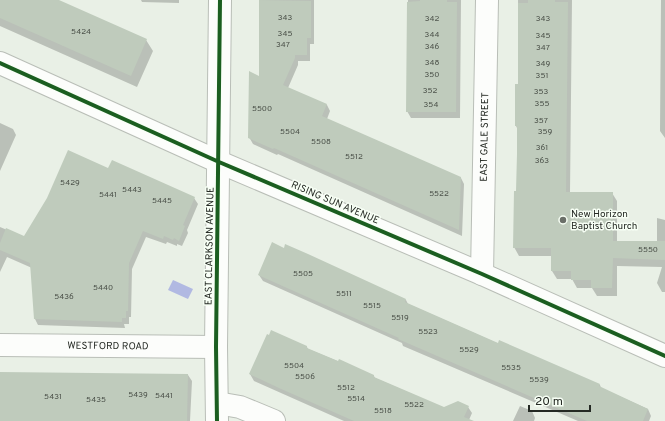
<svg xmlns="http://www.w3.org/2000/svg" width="665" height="421" font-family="Overpass,sans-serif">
  <rect width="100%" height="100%" fill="#e9f0e6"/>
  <path fill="#b1b9e2" d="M173,280l20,9 -5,10 -20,-9z"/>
  <path fill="#0003" d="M0,0h56l90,40 7,11 -16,36 -137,-61z
    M138,0h44h-3v3l-37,-1 -1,-2z
    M260,0h54v44h-4v17h-12v4l-10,23 39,17 3,6 -3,8 134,59 3,6 -2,52 -184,-82 -1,1 -24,-11 -4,-7 11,-60z
    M408,0h53l-1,118h-49l-4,-7z
    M518,0h54l-2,193h42l5,8v41h40v-24l8,2v72h-3l-5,-9 5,-16 -45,-1v30h-20l-5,-8h-15l-5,-9h-15l-5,-8v-15h-33l-5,-9 3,-55 1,-62 -2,-4v-41h3z
    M661,0h4v138l-5,-7z
    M0,123l13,6 3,6 -16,36z
    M109,170l85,28 4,6 -11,26 1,3 -6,13 -5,-2v2l-10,-4 -1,2 -20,-7 -14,32 -1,48h-2v7h-5l1,4 -87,-3 -3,-6 -3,-51 -25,-11 -7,15v-45l24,10z
    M259,275l147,25 2,4 91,40 101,41 1,3 47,21 3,7 -2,5h-71l-175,-75 -1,-3 -139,-62z
    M307,347l1,2 66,27 1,2 69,30 24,-1 4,6 -3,7 3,1h-128l-90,-40 -4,-7z
    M0,373l188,2 4,6 -2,40h-190z
    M520,406l12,5 3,7 -1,3h-21z"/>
  <path fill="#bfcbbc" d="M0,0h59l88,39 -16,37 -131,-58z
    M259,0l52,1v37h-4v17h-12v3l-12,27 44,19 -5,12 139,61 -2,53 -185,-82 -1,1 -25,-11 1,-67 10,5z
    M420,0h27v2h10l-1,110h-50l1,-110 13,-1z
    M528,0h27v2h13l-2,190h47v49h52v19l-52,-2 -1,30h-21v-8h-20v-9h-20v-23h-38l1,-57h2l1,-37v-28h-2v-42h3v-81h10z
    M68,150l40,18 4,-8 83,37 -12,28 2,1 -6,15 -5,-3 -1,2 -9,-4 -1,3 -20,-8 -14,32 -1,48h-2v7h-4v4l-88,-3 -4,-56 -30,-13v-7l6,-15 18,8 23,-38z
    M272,242l12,6 1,-4 23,10 98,45 -1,3 93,41 1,-3 101,44 -1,2 49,23 -5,12h-56l-189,-82 1,-1 -141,-63z
    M271,330l36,16v2l31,13 1,-2 35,16v2l70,30 14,-6 11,5 -5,11 10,4h-120l-75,-33 -30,-14 18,-40 2,1z
    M0,372l188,2 -1,47h-187z"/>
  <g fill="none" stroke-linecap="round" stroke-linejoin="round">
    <g stroke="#b9beb7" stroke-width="24">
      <g id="minor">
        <path id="s1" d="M482,274l5,-274"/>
        <path id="s2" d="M0,345l216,2"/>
        <path d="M217,403l23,4 34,14"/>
        <path d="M217,421l-1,-74 4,-347"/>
      </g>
    </g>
    <g stroke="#b9beb7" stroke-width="24">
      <path id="major" d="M0,63l219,99 263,112 183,82"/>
    </g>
    <use href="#minor" stroke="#fcfdfb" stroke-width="22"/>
    <use href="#major" stroke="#fcfdfb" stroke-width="22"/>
    <g stroke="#f7fff5" stroke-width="6">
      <path id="cycleway" d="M0,63l219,99 263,112 183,82
        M217,421l-1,-74 4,-347"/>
    </g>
    <use href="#cycleway" stroke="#1b5e20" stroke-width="4"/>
  </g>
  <circle fill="#6a6f68" stroke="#f7fff5" stroke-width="1.5" cx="563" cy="220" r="4"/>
  <g text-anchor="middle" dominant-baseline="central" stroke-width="3" stroke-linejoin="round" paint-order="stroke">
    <g font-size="8" fill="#4c524a">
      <text x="285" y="18">343</text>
      <text x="432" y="19">342</text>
      <text x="543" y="19">343</text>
      <text x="81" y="32">5424</text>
      <text x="285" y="34">345</text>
      <text x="432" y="35">344</text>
      <text x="543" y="36">345</text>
      <text x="283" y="45">347</text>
      <text x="432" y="47">346</text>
      <text x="543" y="48">347</text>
      <text x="432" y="63">348</text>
      <text x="543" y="64">349</text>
      <text x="432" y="75">350</text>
      <text x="542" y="76">351</text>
      <text x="430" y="91">352</text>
      <text x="541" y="92">353</text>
      <text x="542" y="104">355</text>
      <text x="431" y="105">354</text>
      <text x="262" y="109">5500</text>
      <text x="541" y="121">357</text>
      <text x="290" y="132">5504</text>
      <text x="545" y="132">359</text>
      <text x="321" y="142">5508</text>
      <text x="542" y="148">361</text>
      <text x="354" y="157">5512</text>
      <text x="542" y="161">363</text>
      <text x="70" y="183">5429</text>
      <text x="132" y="190">5443</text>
      <text x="439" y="194">5522</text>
      <text x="108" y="195">5441</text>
      <text x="162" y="201">5445</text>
      <text x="648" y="250">5550</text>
      <text x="303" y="274">5505</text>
      <text x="103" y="288">5440</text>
      <text x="344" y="294">5511</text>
      <text x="64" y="297">5436</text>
      <text x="372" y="306">5515</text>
      <text x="400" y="318">5519</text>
      <text x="428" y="332">5523</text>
      <text x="469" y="350">5529</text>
      <text x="294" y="366">5504</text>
      <text x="511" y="368">5535</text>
      <text x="305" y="377">5506</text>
      <text x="539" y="380">5539</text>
      <text x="346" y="388">5512</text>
      <text x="138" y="395">5439</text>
      <text x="164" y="396">5441</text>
      <text x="53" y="397">5431</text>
      <text x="356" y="399">5514</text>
      <text x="96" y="400">5435</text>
      <text x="414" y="405">5522</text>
      <text x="383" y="411">5518</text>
    </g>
    <g font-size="10" fill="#252a24" stroke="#f7fff5">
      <text stroke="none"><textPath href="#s1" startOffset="137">EAST GALE STREET</textPath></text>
      <text transform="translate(335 203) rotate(23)">RISING SUN AVENUE</text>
      <text transform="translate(210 246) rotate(-89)">EAST CLARKSON AVENUE</text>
      <text stroke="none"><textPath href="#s2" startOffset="108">WESTFORD ROAD</textPath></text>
    </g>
    <g font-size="10" fill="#252a24" stroke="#f7fff5" text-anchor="start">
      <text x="571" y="214">New Horizon<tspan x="571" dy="12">Baptist Church</tspan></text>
    </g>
  </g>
  <path d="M529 405v6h61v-6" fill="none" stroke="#252a24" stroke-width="2"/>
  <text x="535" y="405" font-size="12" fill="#252a24" stroke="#f7fff5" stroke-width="3" paint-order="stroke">20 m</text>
</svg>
